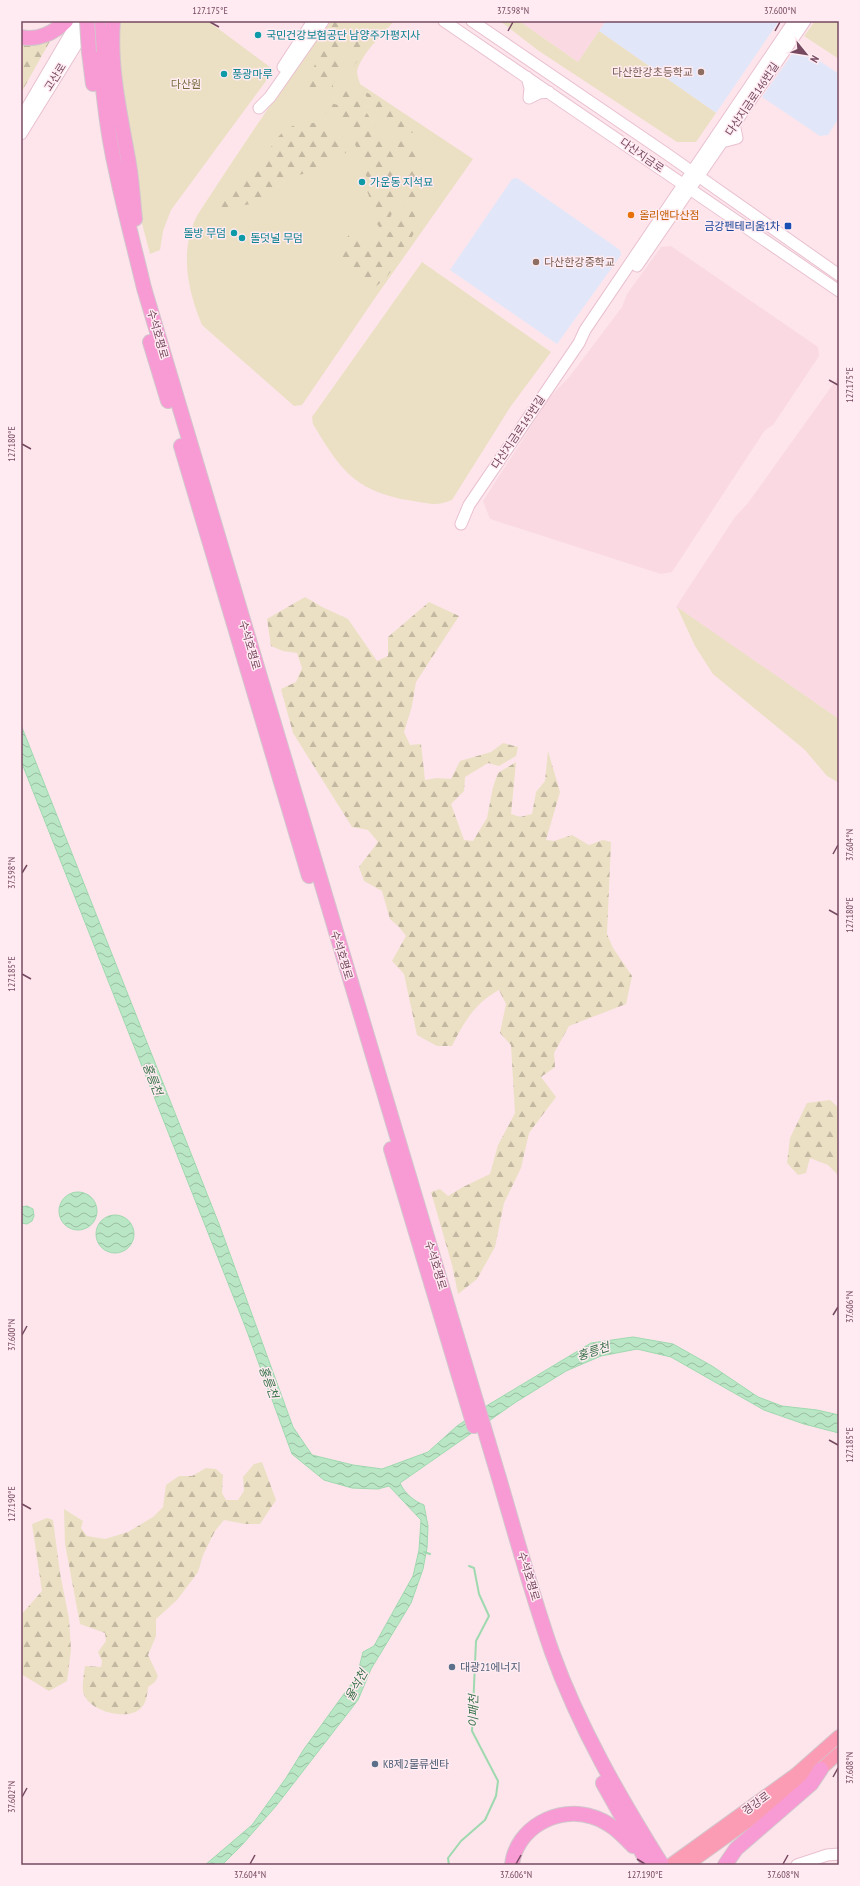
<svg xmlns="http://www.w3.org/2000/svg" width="860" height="1886" font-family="'PT Sans Narrow','Noto Sans KR',sans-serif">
  <defs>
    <pattern id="forest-firs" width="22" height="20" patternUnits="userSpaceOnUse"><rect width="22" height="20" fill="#ebe0c3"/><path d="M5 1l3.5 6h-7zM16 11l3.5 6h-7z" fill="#c3b8a2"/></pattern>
    <pattern id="water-waves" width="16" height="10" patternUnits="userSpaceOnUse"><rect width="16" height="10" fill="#b9e7c5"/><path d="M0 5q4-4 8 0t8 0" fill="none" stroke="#9bbda3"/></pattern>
  </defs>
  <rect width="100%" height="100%" fill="#fde5eb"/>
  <path fill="#fad9e3" d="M519,21h87l-28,41z
    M671,246l147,101 1,9 -46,69 -8,5 -93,142 -11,2 -171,-55 -7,-18 67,-104 20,-21 52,-69 5,-13 34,-47z
    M839,376v343l-163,-112 59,-90 13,-14z"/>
  <path fill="#e1e7f9" d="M606,21h173l-63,92 -117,-82z
    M800,48l39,26v44l-11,17 -8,1 -58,-39 33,-47z
    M517,178l103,72 1,5 -64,89 -107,-74 62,-91z"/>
  <path fill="#ebe0c3" d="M121,21h87l66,49 -103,140 -8,21 -3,19 -10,4 -12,-46 -12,-88 -8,-75z
    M331,21h63c-11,13 -34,34 -37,51 0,3 2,8 3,12l113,75 -98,139 -73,107 -8,1 -92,-81c-15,-36 -23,-76 -4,-111 43,-66 86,-131 133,-193z
    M500,21h19l59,41 21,-31 117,82 -20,29h-19l-138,-91z
    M815,21h24v38l-35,-23z
    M422,262l129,90 -40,54 -59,94c-16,7 -23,3 -39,1 -57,-9 -72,-30 -100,-77l-1,-7z
    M677,607l162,112v64l-12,-7 -22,-26 -92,-76 -18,-28z"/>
  <path fill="url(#forest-firs)" d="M335,21h15l-10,34 2,16 -9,13v9l-13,-3 -11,5v-14l16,-45z
    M54,34l-33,59v-54z
    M353,36l15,6v5l-15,20 -3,-6z
    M347,86l4,4 43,63 4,21 -5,37 -3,7 -10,10 -3,-4 -1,-10 -9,-23 2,-10 -11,-20 -1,-12 -8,-18 -9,-10 -11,-5 -4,-3 6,-10 7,2 2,-4 2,-13z
    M363,92l5,1 43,30 7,5 -3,5c-31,-1 -35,-20 -52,-41z
    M304,121c8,3 17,2 25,5 11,3 20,16 17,27l-10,3 -3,6 -15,11 -8,-1 -23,6 -28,24 -33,7 -6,-2 -1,-7 5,-10 29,-16 24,-36 9,-9z
    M397,138l21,15 2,17 -4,18 -1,43 -15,29 -15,19 -10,8 -5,-1 -13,-17 -15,-8c1,-11 0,-20 9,-28l25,8c8,-4 16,-10 21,-17 9,-11 13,-48 10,-61 -2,-8 -10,-16 -14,-24z
    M305,597l17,10 26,12 29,42 11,-5v-19l41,-35 30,14 -43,66 -4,24 -8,26 6,13 11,-1 4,36 12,-2 14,1 9,-18 31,-9 12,-9 15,4 -2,9 -17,10 -11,-3 -23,14 -1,14 -13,13 13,36 9,1 14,-23 6,-31 5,-14 18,-11 -5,52 9,3 12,-3 4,-22 9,-11 3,-30 12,41 -14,48 8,1 18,-6 17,10 14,-5 8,2 -4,92 6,14 19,28 -6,28 -57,22 -15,27 1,14 -14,10 15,20 -27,36 -8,35 -17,35 -9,44 -18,32 -19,15 -6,-29 -21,-73 9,-3 8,7 15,-9 27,-13 8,-29 17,-32 -4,-68 -11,-12 6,-29 -7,-14c-23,12 -36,33 -47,56h-15l-20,-11 -13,-61 -12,-13 14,-25 -7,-9 -9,-8 -8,-28 -18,-10 -5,-14 19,-25 -10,-12 -16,-3 -59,-94 -12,-44 15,-7 6,-14 -5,-15 -14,-2 -12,-5 -4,-27z
    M830,1100l9,8v68l-11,-11 -18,-7 -4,15 -8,2 -11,-12 3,-25 17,-35z
    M262,1462l14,38 -16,24h-15l-21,-4 -9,11 -12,24 -5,17 -21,28 -21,19v17l-8,19 10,21 -3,6 -7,5c-1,7 -1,15 -7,21 -13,14 -55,3 -58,-17 -1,-7 1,-17 2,-25l16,1 1,-6 -4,-9 8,-11 -1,-8 -25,-9 -15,-80 -1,-35 19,12 -2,7 6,8 18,3 23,-7 25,-15 10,-10 3,-22 13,-9h13l14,-8 10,1 7,6 -1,18 4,7h12l6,-9 -1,-14 11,-13z
    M47,1518l6,2 7,53 9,46 2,31 -4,31 -18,10 -28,-17v-59l21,-24 -10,-67z"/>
  <path fill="url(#water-waves)" stroke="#9fd9af" d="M21,725l198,499 74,203 19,28 41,10 29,4 46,-17 29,-26 31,-21 103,-62 42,-6 40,7 39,22 46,31 24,9 35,4 22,5v18l-35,-9 -40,-14 -93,-53 -34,-8 -36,7 -35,15 -50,31 -116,81c5,11 14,18 24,22l4,21 -1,22 -4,21 -12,34 -40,66 -13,31 -82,106 -35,40 -19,19h-17l47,-40 34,-47 18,-29 53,-73 6,-24 11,-6 39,-70 6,-26 2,-30 -32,-34 -11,3 -26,-1 -28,-8 -32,-26 -47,-128 -224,-565z
    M59 1211a19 19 0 1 1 38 0a19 19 0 1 1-38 0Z
    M27,1206l6,3 1,7 -2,5 -5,3 -6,-1v-16z
    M96 1234a19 19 0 1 1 38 0a19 19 0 1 1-38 0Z"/>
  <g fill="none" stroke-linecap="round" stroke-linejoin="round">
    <path stroke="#9fd9af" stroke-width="2" d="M424,1552l6,2
      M449,1865l-1,-7 13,-17 24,-21 11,-24 2,-15 -26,-50 4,-90 13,-25 -10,-22 -5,-26 -5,-2"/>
    <g stroke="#e9c0d0" stroke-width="13">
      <path id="secondary" d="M444,21l395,270
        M472,21l192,131 175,123
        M283,67l30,-46
        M527,77l3,11 -1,10 10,-5 10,-1
        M259,108l11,-11 53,-76
        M21,118l57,-97
        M21,134l68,-110
        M722,142l15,-4 -3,-14
        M637,266l168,-245
        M461,524l8,-19 110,-162 6,-13 209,-309
        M797,1865l30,-10 12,-1"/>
    </g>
    <g stroke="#d3c5cc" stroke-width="14">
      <path id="primary" d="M670,1865l126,-91 43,-38
        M687,1865l134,-96 18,-16"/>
    </g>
    <g stroke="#d3c5cc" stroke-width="16">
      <path id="highway" d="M98,21c3,52 7,103 19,154 8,38 18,75 27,113l355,1190c17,58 33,117 53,174 27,75 68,146 110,213
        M113,21c-4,47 8,97 16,143 3,18 4,37 6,55
        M21,37c16,4 33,-4 45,-16
        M89,52l4,32
        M150,342l18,59
        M181,446l128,430
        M391,1149l83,277
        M603,1783l46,82
        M512,1865c4,-37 46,-60 81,-48 17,5 28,17 40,29
        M725,1865l11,-16 75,-65 10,-15"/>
    </g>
    <use href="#secondary" stroke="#fff" stroke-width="11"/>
    <use href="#primary" stroke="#fc9cb4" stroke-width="12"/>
    <use href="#highway" stroke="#f89ad4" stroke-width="14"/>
    <g stroke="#d3c5cc" stroke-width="16" stroke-linecap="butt">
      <path id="highway-bridge" d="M87,21l2,31"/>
    </g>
    <use href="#highway-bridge" stroke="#f89ad4" stroke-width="14"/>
  </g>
  <path fill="none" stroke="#764960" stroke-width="1.5" d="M210,22l9,5M508,31l5,-9M775,31l5,-9M829,380l9,5M22,444l9,5M833,854l5,-9M22,873l5,-8M829,910l9,5M22,974l9,5M833,1315l5,-8M22,1335l5,-9M829,1440l9,5M22,1504l9,5M833,1777l5,-9M22,1797l5,-9M637,1859l8,5M250,1864l5,-9M516,1864l5,-9M783,1864l5,-9"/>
  <g fill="#0f9aa8" stroke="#ffebf1" stroke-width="1.5">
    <circle cx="258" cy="35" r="4"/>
    <circle cx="224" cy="74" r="4"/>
    <circle cx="362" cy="182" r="4"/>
    <circle cx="234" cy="233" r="4"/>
    <circle cx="242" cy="238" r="4"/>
  </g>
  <g fill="#8d6e63" stroke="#ffebf1" stroke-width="1.5">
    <circle cx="701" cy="72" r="4"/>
    <circle cx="536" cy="262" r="4"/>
  </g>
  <circle fill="#e8710a" stroke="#ffebf1" stroke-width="1.5" cx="631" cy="215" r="4"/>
  <rect fill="#1a4fb4" stroke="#ffebf1" stroke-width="1.5" x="784" y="222" width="8" height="8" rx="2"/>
  <g fill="#5c6f8a" stroke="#ffebf1" stroke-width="1.5">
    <circle cx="452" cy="1667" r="4"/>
    <circle cx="375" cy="1764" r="4"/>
  </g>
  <g text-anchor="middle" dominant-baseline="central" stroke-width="3" stroke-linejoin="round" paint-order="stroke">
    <g font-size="11" fill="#0d838f" stroke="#ffebf1" text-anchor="start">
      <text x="266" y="35">국민건강보험공단 남양주가평지사</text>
      <text x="232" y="74">풍광마루</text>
      <text x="370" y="182">가운동 지석묘</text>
      <text x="226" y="233" text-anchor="end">돌방 무덤</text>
      <text x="250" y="238">돌덧널 무덤</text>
    </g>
    <g font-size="11" fill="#785e54" stroke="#ffebf1" text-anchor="end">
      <text x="693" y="72">다산한강초등학교</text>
      <text x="544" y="262" text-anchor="start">다산한강중학교</text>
    </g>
    <g font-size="11" fill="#764960" stroke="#ffebf1">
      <text transform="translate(55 77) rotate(-58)">고산로</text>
      <text transform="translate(752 99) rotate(-56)">다산지금로146번길</text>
      <text transform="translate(642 155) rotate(35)">다산지금로</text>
      <text transform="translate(158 334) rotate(74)">수석호평로</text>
      <text transform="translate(518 432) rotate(-56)">다산지금로145번길</text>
      <text transform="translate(250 645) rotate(74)">수석호평로</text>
      <text transform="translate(342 955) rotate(73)">수석호평로</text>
      <text transform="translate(436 1265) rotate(73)">수석호평로</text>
      <text transform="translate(529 1576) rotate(73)">수석호평로</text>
      <text transform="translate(756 1803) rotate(-36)">경강로</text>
    </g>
    <g font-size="11" fill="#766d3e" stroke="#ffebf1">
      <text x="186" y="84">다산원</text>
    </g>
    <g font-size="11" fill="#c56008" stroke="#ffebf1" text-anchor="start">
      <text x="639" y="215">올리앤다산점</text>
    </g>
    <g font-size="11" fill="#164399" stroke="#ffebf1" text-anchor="end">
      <text x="780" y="226">금강펜테리움1차</text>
    </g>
    <g font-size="11" fill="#4e5e75" stroke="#ffebf1" text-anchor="start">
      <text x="460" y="1667">대광21에너지</text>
      <text x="383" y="1764">KB제2물류센타</text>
    </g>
    <g font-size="12" font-style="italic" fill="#3a744b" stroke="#ffebf1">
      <text transform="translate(153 1079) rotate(69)">홍릉천</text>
      <text transform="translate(593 1351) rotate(-18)">홍릉천</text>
      <text transform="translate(269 1382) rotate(70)">홍릉천</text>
      <text transform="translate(356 1685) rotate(-61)">율석천</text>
      <text transform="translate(473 1711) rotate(-89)">이패천</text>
    </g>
  </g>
  <rect width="860" height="1886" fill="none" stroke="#ffebf1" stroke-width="44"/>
  <g transform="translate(806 54) rotate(120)" stroke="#ffebf1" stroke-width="3" paint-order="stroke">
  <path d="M0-3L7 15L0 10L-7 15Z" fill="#764960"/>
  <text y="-6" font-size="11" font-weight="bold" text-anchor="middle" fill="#764960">N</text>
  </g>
  <rect x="22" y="22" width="816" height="1842" fill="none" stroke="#764960" stroke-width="1.5"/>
  <g font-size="10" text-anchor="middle" fill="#764960">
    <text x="210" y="14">127.175°E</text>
    <text x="513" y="14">37.598°N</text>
    <text x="780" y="14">37.600°N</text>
    <text transform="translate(849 385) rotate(-90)" y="4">127.175°E</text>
    <text transform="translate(11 444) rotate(-90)" y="4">127.180°E</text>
    <text transform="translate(849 845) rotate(-90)" y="4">37.604°N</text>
    <text transform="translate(11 873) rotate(-90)" y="4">37.598°N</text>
    <text transform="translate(849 915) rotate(-90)" y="4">127.180°E</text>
    <text transform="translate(11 974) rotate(-90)" y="4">127.185°E</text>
    <text transform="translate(849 1307) rotate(-90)" y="4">37.606°N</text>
    <text transform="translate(11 1335) rotate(-90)" y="4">37.600°N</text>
    <text transform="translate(849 1445) rotate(-90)" y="4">127.185°E</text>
    <text transform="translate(11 1504) rotate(-90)" y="4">127.190°E</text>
    <text transform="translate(849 1768) rotate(-90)" y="4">37.608°N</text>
    <text transform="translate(11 1797) rotate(-90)" y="4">37.602°N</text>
    <text x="250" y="1878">37.604°N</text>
    <text x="516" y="1878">37.606°N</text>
    <text x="645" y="1878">127.190°E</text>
    <text x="783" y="1878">37.608°N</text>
  </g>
</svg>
